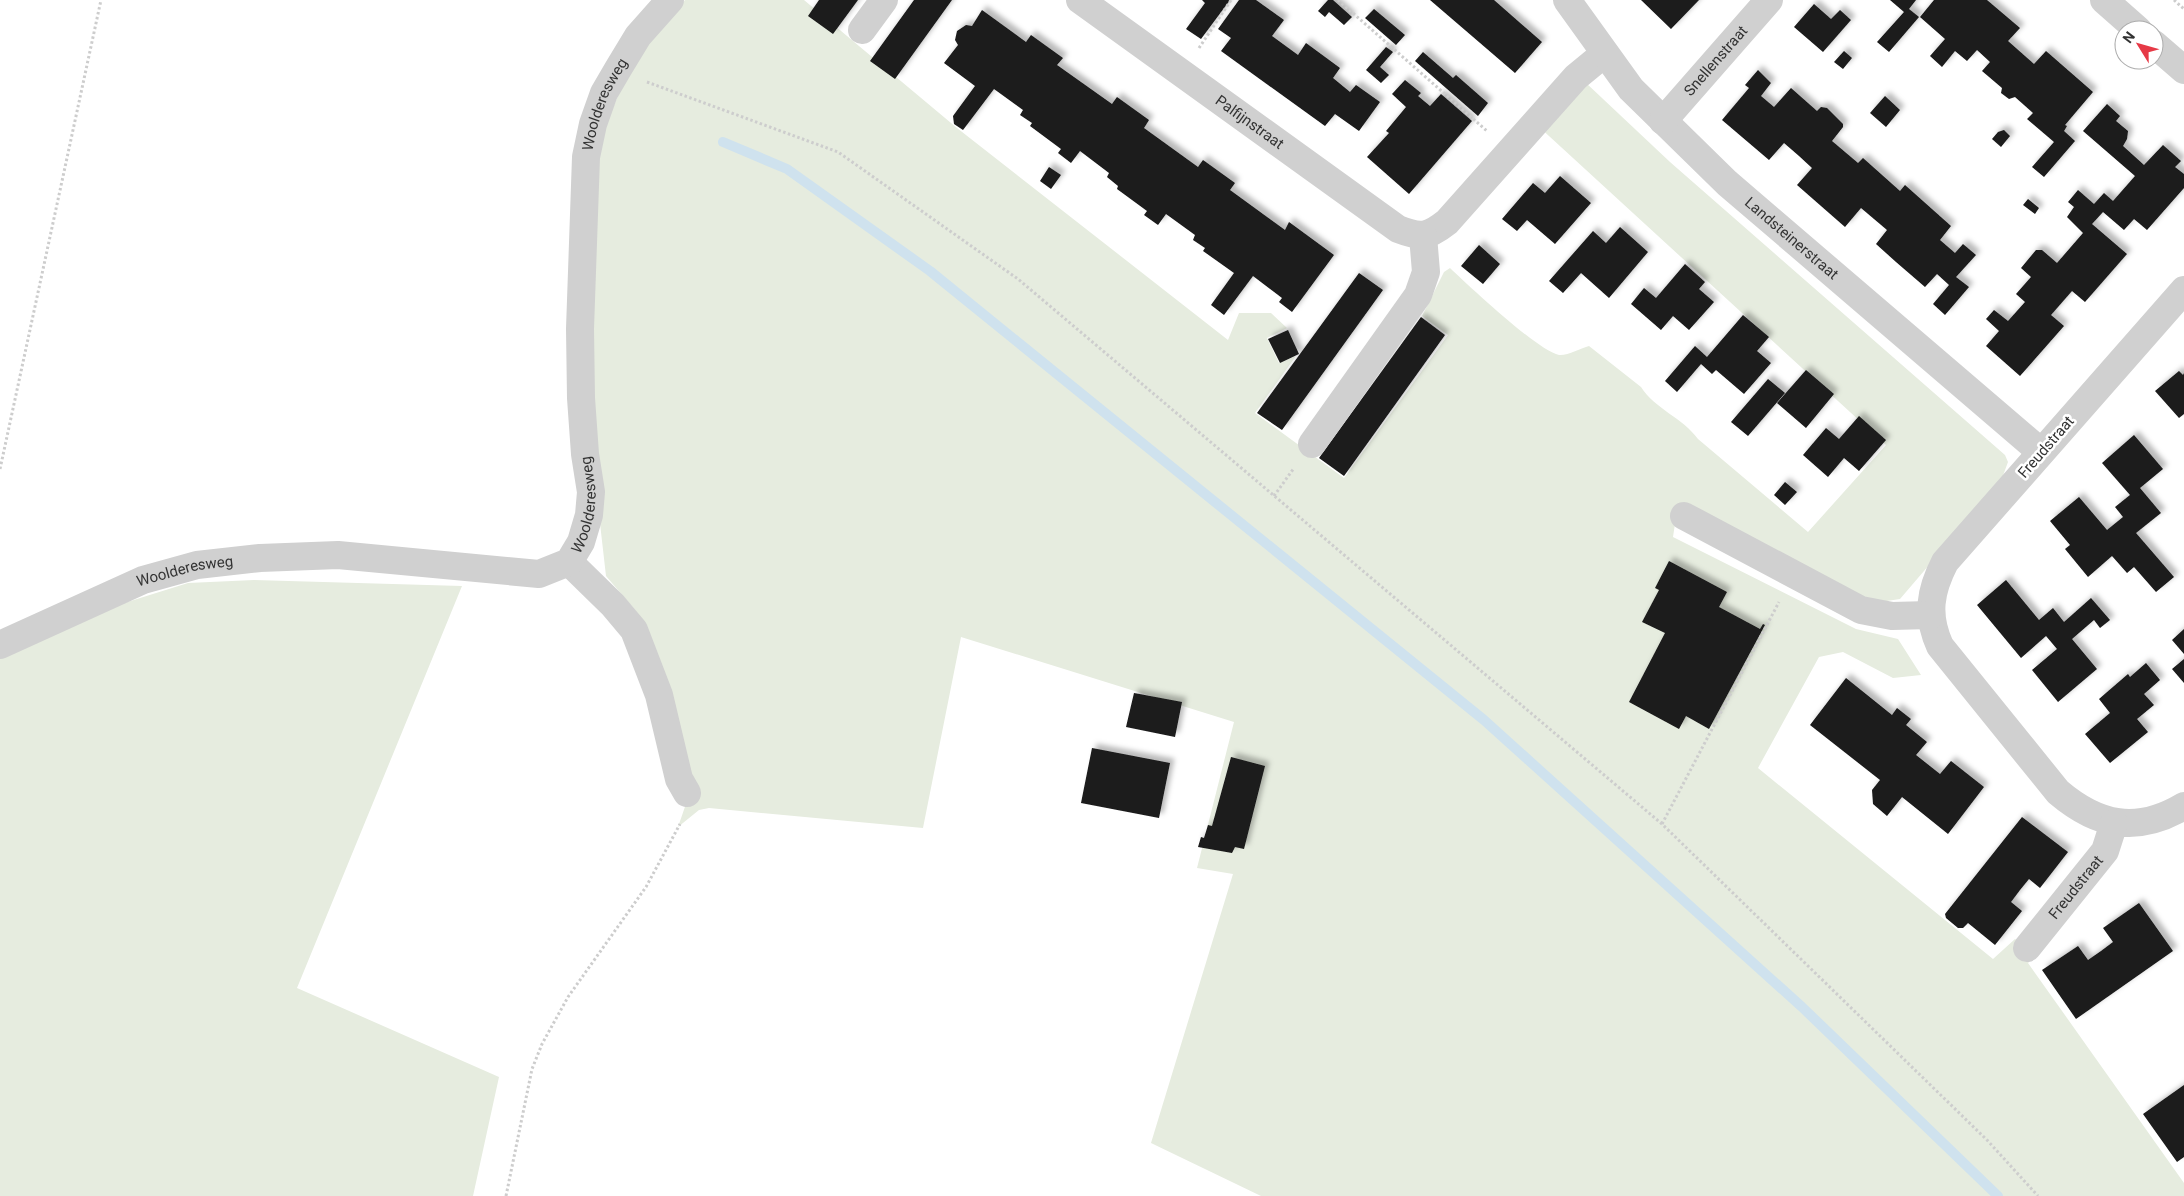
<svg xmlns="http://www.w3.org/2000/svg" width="2184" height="1196" font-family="Roboto,sans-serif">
  <defs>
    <filter id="shadow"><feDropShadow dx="4.5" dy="-4.5" stdDeviation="2.5" flood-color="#0004"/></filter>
  </defs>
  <rect width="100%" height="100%" fill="#fff"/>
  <path fill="#e6ecdf" d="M685,0h119l153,128 271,212 11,-27h32l16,15 -20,10 12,25 17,-7 -41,57 89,65 104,-143 -26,-19 22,-44 6,-4c18,17 88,83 109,87 8,1 22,-7 30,-9l52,41c14,22 42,31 57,52l110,93 78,-87 -349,-320 48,-43 85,80 335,293 3,7 -7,19 -101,118 -20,3 -37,-12 -62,-29 -103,-57 -5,33 183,92 42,10 23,36 -28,3 -50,-26 -24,5 -61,111 235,191 22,-20 21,16 -8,8 156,220v13h-923l-110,-53 82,-269 -36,-6 37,-146 -273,-85 -38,191 -214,-20 -10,2 -21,17 10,-29 -52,-187 -30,-35 -18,-158 7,-267 40,-96z
    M254,580l208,6 -165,402 202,89 -26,119h-473v-538l121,-54 67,-21z"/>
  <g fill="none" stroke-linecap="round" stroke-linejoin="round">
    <path stroke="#cfe2ee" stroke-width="10" d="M723,142l64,27 143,102 554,449 318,287 196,189"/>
  </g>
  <path fill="#1a1a1a" filter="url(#shadow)" d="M819,0h39l-25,34 -25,-18z
    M914,0h38l-57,79 -25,-18z
    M1202,0h28l-29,39 -15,-10 19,-26z
    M1239,0h17l28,20 -12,16 26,19 8,-12 34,25 -7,10 17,14 6,-7 24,17 -21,29 -24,-17 -10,12 -104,-75 10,-13 -13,-9z
    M1328,0h5l19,17 -8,8 -15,-13 -4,5 -7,-6z
    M1430,0h64l48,42 -27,31z
    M1641,0h58l-28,29z
    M1890,0h26l-7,9 10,8 -30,35 -12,-10 27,-30z
    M1934,0h53l33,28 -12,13 26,23 12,-13 47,41 -28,33 2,1 -3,5 11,10 -31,36 -12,-10 22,-25 -27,-23 6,-6 -18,-16 -6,2 -8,-6 1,-5 -20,-17 8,-9 -13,-12 -10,11 -12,-10 -13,16 -12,-11 15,-17 -25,-22z
    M1814,4l17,15 9,-9 11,10 -28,32 -29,-25z
    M1374,9l31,26 -9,10 -31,-27z
    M982,10l44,32 5,-7 32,23 -6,7 55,39 5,-7 32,23 -5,8 54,39 5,-7 32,23 -5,7 55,40 4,-8 45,33 -42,57 -13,-10 3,-4 -29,-22 -29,39 -13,-10 23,-32 -31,-22 2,-3 -12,-8 2,-5 -29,-21 -8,11 -14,-10 3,-4 -30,-22 1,-3 -11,-9 2,-4 -29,-22 -9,12 -13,-10 3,-4 -31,-23 2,-3 -12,-8 3,-5 -29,-21 -31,41 -9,-6 -1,-8 22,-30 -31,-23 14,-18 -3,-5 2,-9 9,-6 6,1z
    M1386,47l7,5 -13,15 9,8 -8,8 -15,-13z
    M1844,51l8,7 -9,11 -9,-7z
    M1423,52l30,26 3,-3 32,28 -10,13 -63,-55z
    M1758,70l13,13 -10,13 13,11 17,-19 26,23 4,-4 6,1 16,16v3l-11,14 26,22 5,-5 37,33 5,-6 46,41 -11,14 15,13 8,-9 13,11 -20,22 13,10 -24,28 -12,-11 16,-19 -12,-11 -12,13 -29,-25 -20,-18 11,-14 -26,-22 -16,19 -48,-42 15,-17 -13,-12 -15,-13 -15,17 -47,-40 27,-32 -4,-3z
    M1405,80l16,13 -3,3 12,10 11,-12 31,27 -63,73 -42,-37 22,-24 -3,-2 20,-24 -14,-13z
    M1885,96l15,14 -14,17 -16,-14z
    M2107,104l13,12 -4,5 12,10 -1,8 -4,7 21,19 19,-20 18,16 -6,6 9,7v14l-37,42 -13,-11 -10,11 -21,-18 -11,12 35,30 -42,48 -13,-11 -21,24 13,11 -44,50 -34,-30 13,-15 -13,-12 8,-9 14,11 17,-19 -9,-8 15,-17 -10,-9 15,-18h6l15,13 26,-30 -16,-16 7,-10 -6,-5 10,-12 16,14 10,-11 9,8 22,-25 -52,-45z
    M2004,130l6,6 -9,11 -9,-8 6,-7z
    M1049,167l12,8 -10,14 -11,-8z
    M1560,176l31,27 -36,41 -28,-24 -10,11 -15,-12 31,-36 12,10z
    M2028,199l11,9 -4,6 -12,-9z
    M1620,227l28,25 -39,46 -28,-25 -18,20 -14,-12 44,-50 13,12z
    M1479,245l21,19 -17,20 -22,-18z
    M1685,264l20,18 -6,7 15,13 -25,28 -16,-14 -12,14 -30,-26 13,-16 12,10z
    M1359,273l24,17 -101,140 -25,-17z
    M1743,315l26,22 -12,14 14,12 -27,31 -28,-24 -4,4 -11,-10 -24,28 -12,-11 30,-35 12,11z
    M1421,317l24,18 -101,141 -25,-18z
    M1288,330l11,24 -19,9 -12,-24z
    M1806,370l28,24 -28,34 -29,-25z
    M2179,371l4,4 1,-2v41l-5,4 -24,-27z
    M1768,379l17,14 -37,43 -17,-14z
    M1859,416l27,24 -27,31 -15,-13 -16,19 -25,-22 23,-27 13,11z
    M2134,435l29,34 -23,19 21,25 -25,20 38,44 -18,15 -22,-25 -7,6 -15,-17 -24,21 -23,-28 5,-4 -20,-24 29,-24 28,33 16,-13 -8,-10 15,-12 -28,-32z
    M1785,482l12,10 -12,13 -11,-10z
    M1669,561l58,31 -8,15 41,22 3,-5 2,1 -56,104 -23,-13 -7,13 -50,-27 36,-69 -23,-11 17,-32 -4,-2z
    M2006,580l33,40 14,-12 11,14 27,-24 19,22 -10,8 -6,-8 -22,19 25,30 -39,33 -26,-32 25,-21 -11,-13 -25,22 -44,-53z
    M2184,629v25l-12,-14z
    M2184,659v24l-12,-14z
    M2146,663l14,17 -16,14 10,11 -17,14 11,13 -38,31 -25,-29 25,-21 -11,-14 29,-25 2,3z
    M1846,678l46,37 5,-7 14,11 -5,6 21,17 -11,13 24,19 11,-13 33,26 -36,47 -46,-37 -15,19 -14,-12 -1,-14 8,-10 -70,-55z
    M1134,693l48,9 -7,35 -49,-10z
    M1092,748l78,15 -11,55 -78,-15z
    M1231,757l34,9 -21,83 -9,-2 -3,6 -34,-6 3,-10 3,1 4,-13 4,1z
    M2022,817l46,35 -28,36 -11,-9 -9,11 -9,12 11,9 -27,34 -27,-22 -5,5h-5l-12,-10 -1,-4z
    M2139,903l34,48 -97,68 -34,-49 36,-24 10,14 13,-9 12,-9 -10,-14z
    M2184,1085v72l-7,5 -34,-48z"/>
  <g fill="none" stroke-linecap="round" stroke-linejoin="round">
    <path stroke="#cdcdcd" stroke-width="3" stroke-dasharray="2.5 2.5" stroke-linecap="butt" d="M1338,0l149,131
      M2174,0l10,9
      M1199,48l32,-48
      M647,82l191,70 180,127 644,545 325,316 51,56
      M0,469l101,-469
      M1274,496l20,-28
      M1662,824l117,-222
      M506,1196l26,-127 10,-25 26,-47 78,-110 34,-63"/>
    <g stroke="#d0d0d0" stroke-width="28">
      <path id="s1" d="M1080,0l318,229c23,9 30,8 49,-7l129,-145 28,-23"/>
      <path id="s2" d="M1567,0l64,89 96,94 314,269"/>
      <path d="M2104,0l34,30"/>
      <path d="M862,30l22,-30"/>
      <path d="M2154,44l30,26"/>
      <path id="s3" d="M1663,121l106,-121"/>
      <path d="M2184,290l-239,272c-15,29 -19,53 -5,84l118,146c40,34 79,42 126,14"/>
      <path d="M1312,444l106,-149 8,-23 -3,-36"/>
      <path d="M1684,516l177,94 31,6 38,-1"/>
      <path d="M569,562l44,43 21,25 25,65 20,84 8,14"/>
      <path id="s4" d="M0,645l143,-65 54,-15 63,-7 78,-3 201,19 30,-12 12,-20 8,-27 2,-23 -6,-38 -4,-56 -1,-69 6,-172 7,-33 11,-31 14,-24 20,-33 32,-36"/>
      <path id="s5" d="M2027,948l78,-97 9,-28"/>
    </g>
  </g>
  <g text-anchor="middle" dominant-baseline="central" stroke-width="5" stroke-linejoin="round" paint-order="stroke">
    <g font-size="15" fill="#333" stroke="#fff">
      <text stroke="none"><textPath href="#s3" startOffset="80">Snellenstraat</textPath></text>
      <text stroke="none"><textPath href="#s4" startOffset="1055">Woolderesweg</textPath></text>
      <text stroke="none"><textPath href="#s1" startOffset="209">Palfijnstraat</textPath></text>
      <text stroke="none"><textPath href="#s2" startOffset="329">Landsteinerstraat</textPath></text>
      <text transform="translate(2046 447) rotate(-49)">Freudstraat</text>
      <text stroke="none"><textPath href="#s4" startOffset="650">Woolderesweg</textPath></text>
      <text stroke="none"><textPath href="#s4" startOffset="200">Woolderesweg</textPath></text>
      <text stroke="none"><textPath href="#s5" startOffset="78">Freudstraat</textPath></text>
    </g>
  </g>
  <g transform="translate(2139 45) rotate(307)"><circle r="24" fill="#ffffff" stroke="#adadad"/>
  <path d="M0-4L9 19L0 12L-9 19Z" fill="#e63946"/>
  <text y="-8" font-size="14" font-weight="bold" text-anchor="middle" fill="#333333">N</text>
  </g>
</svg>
